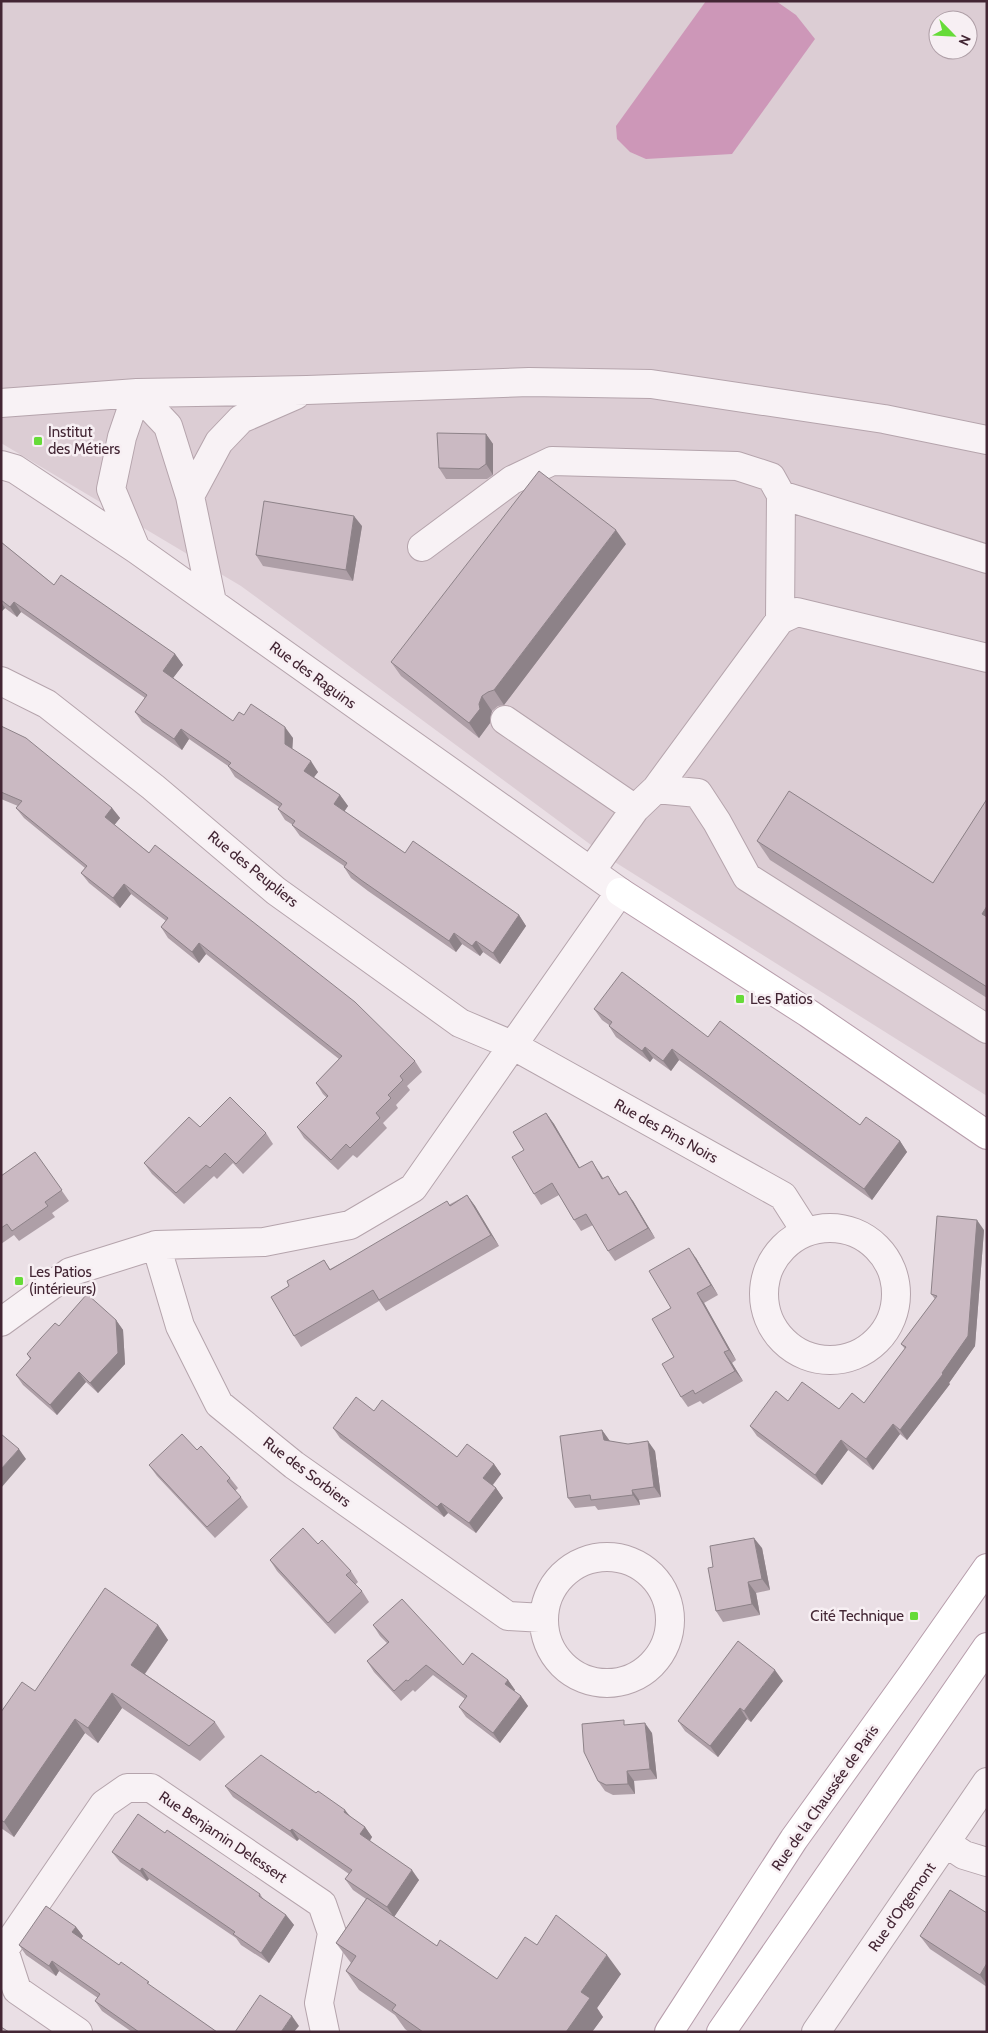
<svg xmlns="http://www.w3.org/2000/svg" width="988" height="2033" font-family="Cabin,sans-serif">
  <rect width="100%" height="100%" fill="#eadfe5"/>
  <path fill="#dccdd4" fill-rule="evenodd" d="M1,1h986v1095l-377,-237 -369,-273 -240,-143zM938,20h30v30h-30z"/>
  <path fill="#cd97b8" d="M706,1h70l20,14 19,24 -83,115 -86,5 -16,-7 -13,-13 -1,-13z"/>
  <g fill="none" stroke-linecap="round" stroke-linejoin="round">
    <g stroke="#b5a4ac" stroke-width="30">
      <path id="minor" d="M137,393l31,33 22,70 22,106
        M1,403l136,-10 170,-3 222,-8 122,2 233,35 103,21
        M1,465l14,4 121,80 484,343 -207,296 -63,37 -86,17 -108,3 -86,27 -69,50
        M781,495l206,64
        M190,496l29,-54 22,-23 55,-24
        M422,547l90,-67 40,-19 185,5 34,11 10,18 -1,125
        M136,549l-25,-60 11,-52 15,-44
        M1,681l46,23 106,83 123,104 184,132 52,22 271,151 23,36
        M505,720l130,89
        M656,789l124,-169 17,-8 190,46
        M591,871l44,-62 21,-20 42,4 19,29 30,55 240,152
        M764 1294a66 66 0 1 1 132 0a66 66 0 1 1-132 0Z
        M156,1245l24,81 39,78 75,61 214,151 36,2
        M544 1620a63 63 0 1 1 126 0a63 63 0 1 1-126 0Z
        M946,1843l18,12 23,7
        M78,2032l-61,-42 -13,-40 100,-146 23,-16h24l171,116 10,29 -13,70 6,29
        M816,2032l171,-250"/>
    </g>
    <g stroke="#b79dab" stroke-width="30">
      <path id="major" d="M620,892l188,121 179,122
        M669,2032l125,-193 118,-164 75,-107
        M721,2032l266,-385"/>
    </g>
    <use href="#minor" stroke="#f8f2f5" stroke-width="28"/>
    <use href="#major" stroke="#fff" stroke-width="28"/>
  </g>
  <path fill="#ae9fa7" d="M486,434l7,10v31l-6,4h-41l-7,-11z
    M362,526l-9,55 -90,-15 -7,-11z
    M1,542l53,43 121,69 8,11 -10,13 60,43 11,-6 49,23 -1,11 26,23 -4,5 26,18 8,11 -4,5 61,42 114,62 7,11 -26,38 -17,-12 -3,4 -18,-12 -6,8 -88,-61 -17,-13 -7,-11v-1l-44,-30 -8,-11h1l-8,-5 -7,-11 1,-2 -44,-30 -7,-11 -39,-27 -7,11 -40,-28 -7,-10 10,-14 -124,-86 -4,5 -12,-9 -4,4z
    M626,544l-122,161 -6,1 -6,5 -2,7v5l-11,15 -78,-62 -10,-14z
    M1,726l111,82 8,10 -6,7 301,236 7,11 -15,14 3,4 -14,15 2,3 -15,15 4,5 -30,30 -4,-3 -15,15 -34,-32 -7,-11 30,-29 -4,-4 -7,-11 23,-24 -133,-105 -7,9 -31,-25 -7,-11 5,-6 -35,-27 -11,14 -31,-25 -8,-10 4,-5 -61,-50 -8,-10 2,-2 -17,-7z
    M987,799v199l-217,-138 -13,-19 176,42z
    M594,1009l114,28 152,88 40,16 7,11 -35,48 -193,-140 -8,11 -18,-13 -3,4 -34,-25 -7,-11v-1l-7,-5z
    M546,1113l8,11 26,44 19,4 4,6 12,9 5,7 13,7 22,37 -40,23 -7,-10 -15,-26 -12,6 -7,-11 -15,-25 -18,10 -7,-11 -10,-44z
    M200,1127l66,6 7,11 -30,30 -10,-11 -16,16 -3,-3 -30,28 -32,-30 -8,-11z
    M35,1152l34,49 -17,12 3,4 -36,24 -5,-6 -13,9v-68z
    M467,1195l8,11 24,40 -113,65 -7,-10 -78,46 -7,-11 -5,-50 35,-26 6,9z
    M984,1230l-9,116 -26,37 1,1 -43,56 -7,-6 -27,36 -25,-20 -26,35 -65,-49 -7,-10 38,-25 51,8 25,-6 41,-54 -4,-5 34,-45 -4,-5z
    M696,1258l22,37 -14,8 32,57 -4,3 11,18 -40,23 -3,-3 -12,6 -7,-10 -7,-40 -3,-49z
    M116,1320l7,10 2,34 -27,29 -12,-11 -29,33 -34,-30 -7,-10 14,-16 -3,-5 32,-28z
    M374,1411l83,46 37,7 7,10 -8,11 3,3 7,10 -27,35 -28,-20 -4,4 -104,-79 -7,-10z
    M602,1430l8,11 45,10 6,46 -22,3 1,5 -42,5 -3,-4 -20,2 -7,-10z
    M197,1450l33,28 8,10 -3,3 6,6 7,10 -33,31 -58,-62 -8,-11z
    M318,1544l33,27 7,11 -3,3 7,6 7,11 -34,32 -58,-63 -7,-11z
    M762,1548l8,42 -14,3 4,22 -37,7 -7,-11 -3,-44z
    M158,1625l10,15 -23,34 70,48 10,15 -25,24 -78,-53 -24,35 -13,-10 -71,104 -13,-9v-116l34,-21z
    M373,1625l90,40 45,15 7,10 -1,1 7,5 7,10 -28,37 -34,-26 -7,-10 6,-8 -32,-24 -18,17 -2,-2 -12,11 -27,-29 -7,-11 20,-18 -7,-7z
    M783,1681l-32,41 -4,-3 -29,38 -33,-26 -7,-10z
    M627,1725l25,8 5,46 -23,2 1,13 -22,1 -8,-4 -7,-10z
    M225,1786l126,32 14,9 7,10 -2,4 49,39 -25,37 43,29 60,33 40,-34 84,29 -24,34 6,9 -11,15h-183l-4,-3 -10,-14 -36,-25 -13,-19 5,-8 -15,-20 30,-44 -13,-9 -8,-11 4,-5 -50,-35 -2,2 -64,-44z
    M165,1833l95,61 4,6 22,15 8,10 -25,38 -28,-18 -5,-7 -87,-59 -2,2 -27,-19 -8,-10z
    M987,1913v74l-57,-38 -10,-13z
    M76,1927l7,9 -2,3 136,93h-85l-30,-21 -7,-10 3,-3 -39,-27 -3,5 -30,-21 -7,-10z"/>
  <path fill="#8d8288" d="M486,434l7,10v31l-7,-11z
    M354,516l8,10 -9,55 -7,-11z
    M616,530l10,14 -122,161 -10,-15z
    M1,602l4,6 -4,4z
    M14,602l7,10 -4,5 -7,-10z
    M175,654l8,11 -13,17 -7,-11z
    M482,696l10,15 -2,7v5l-11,15 -10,-15 10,-19z
    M285,727l8,11 -1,16 -7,-10z
    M181,729l8,10 -7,11 -8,-11z
    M311,761l7,11 -7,9 -7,-10z
    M340,795l8,11 -6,9 -8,-11z
    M112,808l8,10 -8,10 -7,-11z
    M124,884l7,10 -11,14 -7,-10z
    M987,906v15l-5,-7z
    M519,915l7,11 -26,38 -7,-11z
    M454,933l8,11 -6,8 -7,-11z
    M476,941l7,11 -3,4 -8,-10z
    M199,943l7,11 -7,9 -7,-11z
    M645,1047l8,11 -3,4 -8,-11z
    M672,1049l7,11 -8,11 -8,-10z
    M546,1113l8,11 32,55 -7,-11z
    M900,1141l7,11 -35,48 -8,-11z
    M592,1161l7,11 11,18 -8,-11z
    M626,1191l7,10 22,37 -7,-10z
    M467,1195l8,11 24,40 -8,-11z
    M977,1220l7,10 -9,116 -26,37 1,1 -43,56 -7,-10 42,-57z
    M689,1248l7,10 22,37 -7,-10z
    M697,1293l7,10 32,57 -7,-10z
    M116,1320l7,10 2,34 -27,29 -8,-10z
    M724,1352l8,11 11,18 -8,-10z
    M79,1372l7,10 -29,33 -7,-10z
    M893,1424l7,10 -27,36 -7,-11z
    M602,1430l7,10 2,10 -7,-10z
    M841,1440l7,10 -26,35 -7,-10z
    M648,1441l7,10 6,46 -7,-10z
    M19,1449l7,10 -25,29v-19z
    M494,1464l7,10 -11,14 -7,-10z
    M496,1488l7,10 -27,35 -7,-10z
    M632,1490l7,10 1,5 -7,-10z
    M441,1503l7,10 -4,4 -7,-10z
    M754,1538l8,10 8,42 -8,-11z
    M748,1582l8,11 4,22 -8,-11z
    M158,1625l10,15 -27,39 -10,-14z
    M775,1670l8,11 -32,41 -7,-11z
    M508,1680l7,10 -3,4 -7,-10z
    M112,1693l10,15 -24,35 -10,-15z
    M521,1696l7,10 -28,37 -7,-10z
    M740,1708l7,11 -29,38 -8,-11z
    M75,1719l10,14 -71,104 -10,-15z
    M645,1723l7,10 5,46 -7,-10z
    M627,1771l7,10 1,13 -7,-10z
    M345,1810l8,10 -9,-8z
    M365,1827l7,10 -5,7 -7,-10z
    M292,1829l7,10 -2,2 -7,-10z
    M142,1868l7,11 -2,2 -7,-10z
    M412,1870l7,10 -25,37 -7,-10z
    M286,1915l8,10 -25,38 -8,-10z
    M76,1927l7,9 -4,6 -7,-10z
    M607,1955l14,19 -24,34 6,9 -11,15h-26l15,-40z
    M52,1961l7,10 -3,5 -7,-10z
    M987,1963v22l-7,-10z
    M292,2016l7,10 -5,6h-13z"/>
  <path fill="#cab9c2" stroke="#8d8288" d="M437,433l49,1v30l-7,5 -40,-1z
    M539,471l77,59 -122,160 -6,2 -6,4 -3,8 1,5 -11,14 -78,-61z
    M264,501l90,15 -8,54 -90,-15z
    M1,542l53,43 7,-10 114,79 -12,17 70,50 6,-9 5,3 7,-11 34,23v17l26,17 -7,10 36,24 -6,9 71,49 8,-12 106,74 -26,38 -17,-12 -4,5 -18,-13 -5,8 -88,-61 -17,-13 3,-4 -55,-38 3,-4 -17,-12 4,-5 -54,-38 3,-3 -50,-34 -7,10 -39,-27 12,-17 -133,-93 -4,5 -9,-7z
    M1,726l25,12 86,70 -7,9 44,36 6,-8 200,157 60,59 -15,15 3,4 -15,15 3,3 -15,15 4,5 -30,30 -4,-4 -15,16 -34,-33 31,-31 -12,-13 26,-27 -143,-113 -7,9 -31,-25 7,-9 -44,-34 -11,14 -32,-25 6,-7 -71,-58 6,-7 -21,-9z
    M789,791l144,92 54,-84v107l-5,8 5,3v70l-230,-146z
    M622,972l86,65 12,-16 140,104 6,-8 34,24 -36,48 -192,-140 -9,12 -18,-14 -3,4 -33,-25 3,-4 -18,-13z
    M230,1097l36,36 -30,31 -11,-11 -15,15 -4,-3 -30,28 -32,-30 45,-46 11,10z
    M546,1113l33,55 13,-7 10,18 6,-3 11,19 7,-4 22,37 -40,23 -22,-37 -12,6 -22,-37 -18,11 -22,-37 12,-7 -11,-18z
    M35,1152l27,38 -17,12 3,4 -36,25 -5,-7 -6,4v-52z
    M467,1195l24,40 -112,65 -6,-10 -79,46 -23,-39 18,-11 -2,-5 37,-21 6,10 117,-69 3,5z
    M937,1216l40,4 -9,116 -26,37 1,1 -43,56 -7,-6 -27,35 -25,-19 -26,35 -65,-49 26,-35 12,10 14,-19 37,27 13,-16 12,10 42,-56 -5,-3 36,-48 -6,-2z
    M689,1248l22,37 -14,8 32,57 -5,2 11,19 -40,23 -2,-4 -12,7 -19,-33 12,-7 -22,-38 19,-11 -22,-37z
    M87,1294l29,26 2,33 -28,30 -11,-11 -29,33 -34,-30 15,-17 -4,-4 14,-16 14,-15 4,3z
    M356,1397l18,14 8,-11 75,57 10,-13 27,20 -11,14 13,10 -27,35 -28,-20 -4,4 -104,-79z
    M602,1430l2,10 24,4 20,-3 6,46 -22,3 1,5 -42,5 -1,-5 -22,3 -8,-62z
    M1,1434l18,15 -18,20z
    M182,1434l15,16 4,-4 29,32 -3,3 14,16 -34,30 -58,-62z
    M303,1528l15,16 4,-4 29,31 -5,4 16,16 -34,32 -58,-63z
    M754,1538l8,41 -14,3 4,22 -36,7 -8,-43 5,-1 -3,-21z
    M105,1588l53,37 -27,40 84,57 -26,24 -77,-53 -24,35 -13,-9 -71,103 -3,-2v-108l21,-30 13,9z
    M402,1599l61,66 9,-12 36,27 -3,4 16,12 -28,37 -34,-26 8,-11 -41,-31 -18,16 -2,-1 -12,11 -27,-30 22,-19 -16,-17z
    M738,1641l37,29 -31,41 -4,-3 -30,38 -32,-25z
    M624,1720v5l21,-2 5,46 -23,2 1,13 -22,1 -8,-4 -14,-29 -2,-28z
    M261,1755l55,38 2,-2 27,19 -1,2 21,15 -5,7 52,36 -25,37 -42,-28 7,-9 -60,-41 -2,2 -65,-45z
    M138,1814l27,19 2,-3 93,64 -1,2 27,19 -25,38 -28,-19 2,-2 -93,-64 -2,3 -28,-19z
    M950,1890l37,23v50l-7,12 -60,-39z
    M367,1898l70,48 3,-6 57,39 28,-42 12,8 19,-30 51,40 -26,37 9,6 -24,34h-143l-31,-22 4,-5 -50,-34 10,-15 -20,-13z
    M46,1906l30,21 -4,5 47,33 2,-3 28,20 -2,1 70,49h-78l-44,-31 5,-7 -48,-33 -3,5 -30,-21z
    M260,1995l32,21 -11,16h-46z
    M1,2027l8,5h-8z"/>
  <g fill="#66db38" stroke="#f7eff3" stroke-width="2">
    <rect x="33" y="436" width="10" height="10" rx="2.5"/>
    <rect x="735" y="994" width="10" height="10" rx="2.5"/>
    <rect x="14" y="1276" width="10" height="10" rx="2.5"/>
    <rect x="909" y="1611" width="10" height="10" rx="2.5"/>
  </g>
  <g text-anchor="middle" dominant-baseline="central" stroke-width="5" stroke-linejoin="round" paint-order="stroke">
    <g font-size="15" fill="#432634" stroke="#f7eff3" text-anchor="start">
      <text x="48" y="432">Institut<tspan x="48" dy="17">des Métiers</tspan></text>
      <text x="750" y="999">Les Patios</text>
      <text x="29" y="1272">Les Patios<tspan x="29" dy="17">(intérieurs)</tspan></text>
      <text x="904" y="1616" text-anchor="end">Cité Technique</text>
    </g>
    <g font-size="15" fill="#432634" stroke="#f7eff3">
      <text transform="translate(313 675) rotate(36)">Rue des Raguins</text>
      <text transform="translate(253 869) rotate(39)">Rue des Peupliers</text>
      <text transform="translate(666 1131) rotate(29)">Rue des Pins Noirs</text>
      <text transform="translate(307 1472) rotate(37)">Rue des Sorbiers</text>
      <text transform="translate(825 1798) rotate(-55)">Rue de la Chaussée de Paris</text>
      <text transform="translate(223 1837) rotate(34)">Rue Benjamin Delessert</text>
      <text transform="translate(902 1907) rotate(-55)">Rue d'Orgemont</text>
    </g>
  </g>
  <rect width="988" height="2033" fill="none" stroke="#432634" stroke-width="5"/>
  <g transform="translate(953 35) rotate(114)"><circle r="24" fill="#f7eff3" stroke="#af9fa7"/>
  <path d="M0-4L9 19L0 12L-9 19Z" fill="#66db38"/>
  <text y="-8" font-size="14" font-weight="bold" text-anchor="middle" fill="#432634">N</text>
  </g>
</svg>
